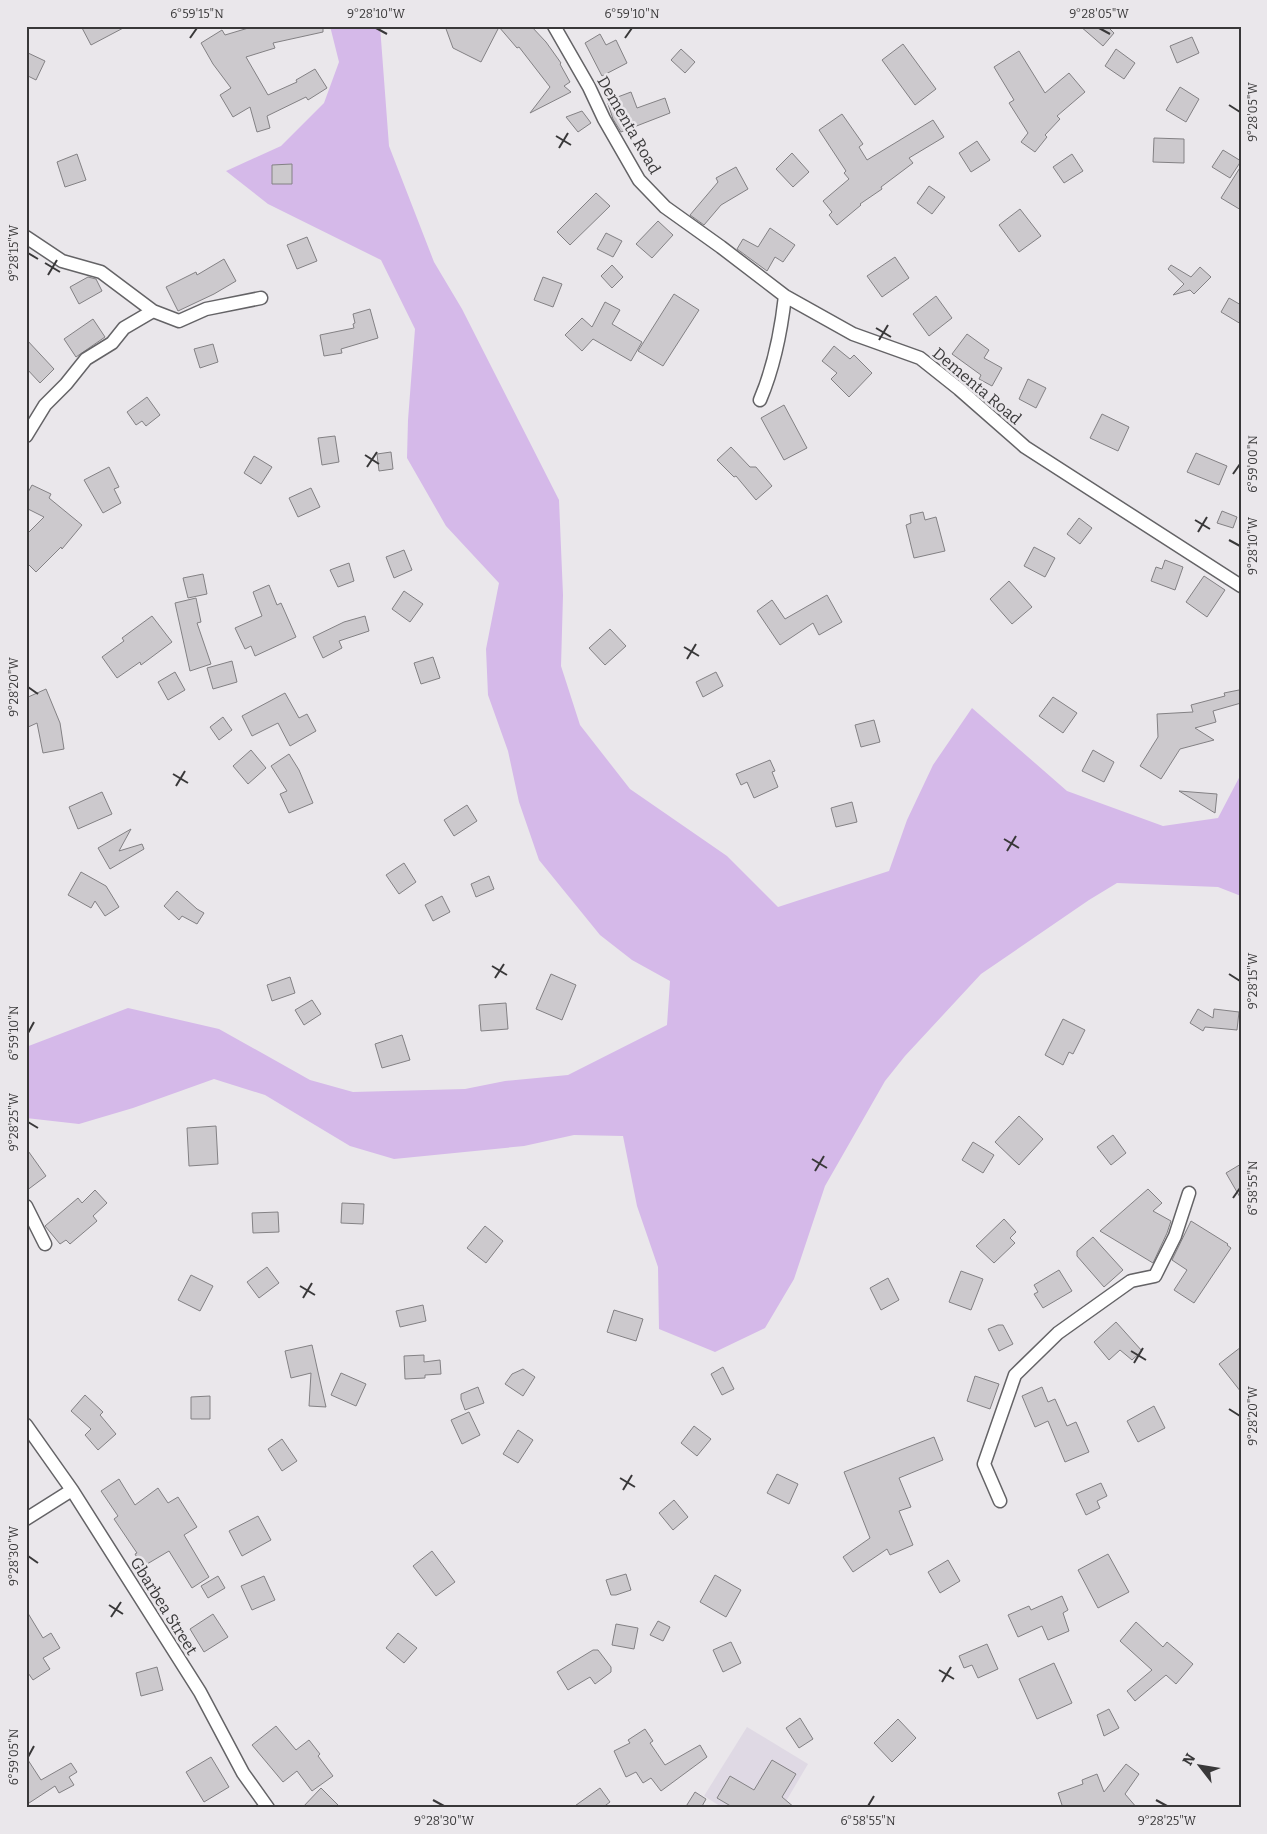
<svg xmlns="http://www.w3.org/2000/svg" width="1267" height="1834" font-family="Bitter,serif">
  <rect width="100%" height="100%" fill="#eae7eb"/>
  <path fill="#dfd9e4" d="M747,1727l61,37 -26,44h-59l-19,-12z"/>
  <path fill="#d5b9e9" d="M330,26h50l9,120 45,116 28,47 97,191 4,95 -2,71 19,59 50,64 97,67 51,51 111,-36 18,-51 26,-55 39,-57 95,83 96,35 55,-8 23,-44v122l-23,-9 -101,-4 -28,17 -108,74 -76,82 -20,25 -60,105 -31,93 -29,49 -50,24 -56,-23 -1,-62 -21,-61 -14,-70 -49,-1 -50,11 -130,13 -44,-13 -85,-51 -51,-16 -81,29 -54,16 -53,-6v-71l102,-39 91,21 91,51 43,12 112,-3 40,-8 63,-6 99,-50 3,-44 -38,-21 -32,-25 -61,-75 -20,-58 -11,-51 -20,-56 -2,-46 13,-66 -53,-57 -39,-68 1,-38 7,-91 -34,-69 -113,-56 -42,-33 55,-25 43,-43 15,-41z"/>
  <path fill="#ccc9cd" stroke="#838184" d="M81,26h46l-36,19z
    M255,26h68v6l-50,11 2,5 -29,9 22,38 29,-13 -1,-2 19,-11 12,19 -19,12 -2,-3 -39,19 3,12 -13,4 -7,-25 -17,10 -13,-22 11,-7 -18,-24 -12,-21 21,-13 3,5z
    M445,26h86l15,16 15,21 -1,1 10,18 -6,4 7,6 -41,21 20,-26 -31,-40 -2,1 -18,-21 -18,35 -28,-14z
    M1080,26h27l7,7 -11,13z
    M600,34l6,11 10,-5 11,23 -25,13 -17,-33z
    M1192,37l7,16 -22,10 -7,-17z
    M903,44l33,45 -21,16 -33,-45z
    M681,49l14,13 -10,11 -14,-13z
    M1116,49l19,14 -11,16 -19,-13z
    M1019,51l26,42 24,-20 16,19 -28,24 3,3 -15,16 2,2 -12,15 -14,-10 7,-9 -19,-30 5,-3 -20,-33z
    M26,52l19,9 -9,19 -10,-5z
    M1180,87l19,12 -13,23 -20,-12z
    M631,92l6,16 28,-10 5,15 -49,19 -8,-13 -6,-18z
    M582,111l9,12 -13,9 -12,-15z
    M842,114l21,30 -4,3 8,13 66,-40 11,17 -35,21 4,5 -32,24 1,2 -22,15 1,1 -24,20 -8,-10 3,-3 -9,-11 26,-22 -5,-6 2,-2 -27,-41z
    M1154,138l30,1v24l-31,-1z
    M977,141l13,19 -19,12 -12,-19z
    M1223,150l18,11 -11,17 -18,-11z
    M792,153l17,19 -16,15 -17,-18z
    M77,154l9,26 -21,7 -8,-25z
    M1072,154l11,17 -19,12 -11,-16z
    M292,164v20h-20v-19z
    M1241,166v44l-20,-12z
    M736,167l12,22 -27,16 -17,20 -14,-10 28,-33 -2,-4z
    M929,186l16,11 -13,17 -15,-11z
    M596,193l14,13 -40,39 -13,-13z
    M1020,209l21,27 -22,16 -20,-27z
    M658,221l15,14 -21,23 -16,-14z
    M770,228l25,17 -12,17 -8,-5 -8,14 -30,-22 6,-10 15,8z
    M606,233l16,8 -9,16 -16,-8z
    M307,237l10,24 -20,8 -10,-24z
    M895,257l14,21 -27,19 -15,-21z
    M224,259l12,22 -22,13 -36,17 -12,-24 30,-15 1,3z
    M612,265l11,12 -11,11 -11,-12z
    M1171,265l20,12 9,-10 11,10 -17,17 -4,-4 -17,5 11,-11 -16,-15z
    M88,277l8,2 6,12 -23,13 -9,-17z
    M543,277l19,7 -9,23 -19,-7z
    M674,294l25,16 -36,56 -25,-15z
    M936,296l16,22 -23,18 -16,-22z
    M1229,298l12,7v19l-20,-12z
    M605,302l15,8 -8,14 30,18 -11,19 -38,-22 -11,12 -17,-16 17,-17 10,9z
    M370,309l8,29 -37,11 1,4 -18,3 -4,-21 34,-7 -1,-4 2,-1 -2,-9z
    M93,319l12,18 -29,20 -12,-18z
    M967,334l22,16 -5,8 18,10 -10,18 -13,-7 2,-4 -29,-21z
    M26,339l28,30 -14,14 -14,-15z
    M213,344l5,18 -18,6 -6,-19z
    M834,346l16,13 4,-4 18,18 -23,24 -18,-18 6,-6 -15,-12z
    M1028,379l18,9 -10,20 -17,-9z
    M147,397l13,18 -14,11 -4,-5 -6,4 -9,-13z
    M784,405l23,43 -23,12 -23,-42z
    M1102,414l27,13 -11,24 -28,-13z
    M335,436l4,26 -17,3 -4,-27z
    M731,447l19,20h6l16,19 -16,14 -20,-24 -2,1 -17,-17z
    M391,452l2,17 -14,2 -2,-17z
    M1196,453l31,13 -8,19 -32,-13z
    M254,456l18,11 -11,17 -17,-11z
    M109,467l10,20 -5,2 7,14 -18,10 -19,-33z
    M32,485l19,9 -2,4 33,27 -20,24 -1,-2 -25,25 -10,-10v-27l18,-18 -18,-9v-12z
    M311,488l9,19 -22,10 -9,-19z
    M1222,511l15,6 -4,11 -16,-5z
    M923,512l2,8 11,-3 9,34 -31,7 -8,-33 5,-2 -1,-8z
    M1079,518l13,10 -12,16 -13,-10z
    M1034,547l21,11 -10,19 -21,-11z
    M404,550l8,20 -18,8 -8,-21z
    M1165,560l18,7 -8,23 -24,-9 5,-14 6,2z
    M349,563l5,18 -16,6 -8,-17z
    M203,574l4,20 -19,4 -5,-20z
    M1204,576l21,14 -18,27 -21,-15z
    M1009,581l23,26 -20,17 -22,-25z
    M269,585l8,20 4,-2 15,34 -41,19 -4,-10 -6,3 -10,-21 27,-12 -9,-24z
    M404,591l19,13 -13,18 -18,-13z
    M827,595l15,27 -23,13 -6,-12 -33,22 -23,-34 15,-11 13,19z
    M196,598l5,24 -4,1 14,41 -21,7 -15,-68z
    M152,616l20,26 -31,23 -1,-3 -23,16 -15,-21 22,-16 -2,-3z
    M365,616l4,15 -30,10 3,7 -19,10 -10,-21 31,-15z
    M610,629l16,17 -21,19 -16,-17z
    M433,657l7,21 -19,6 -7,-21z
    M232,661l5,21 -24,7 -6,-21z
    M175,672l10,18 -17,10 -10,-18z
    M716,672l7,14 -20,11 -7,-15z
    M46,689l14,34 4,26 -21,4 -6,-30 -11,5v-30z
    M1239,690l2,1v12l-28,8 3,11 -21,6 19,12 -34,9 -19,30 -21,-13 18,-29 -1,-23 36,-2 -2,-7 34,-9 -1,-3z
    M285,693l14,25 8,-4 9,17 -26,15 -12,-23 -26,13 -10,-20z
    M1053,697l24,16 -14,20 -24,-17z
    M223,717l9,13 -13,10 -9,-13z
    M874,720l6,22 -19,5 -6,-22z
    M251,750l15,18 -18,16 -15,-18z
    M1093,750l21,12 -10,20 -22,-11z
    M289,754l10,16 14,33 -24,10 -9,-19 7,-3 -16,-25z
    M770,760l5,11 -3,1 6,15 -24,11 -7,-16 -6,3 -5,-11z
    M1179,791l38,3 -2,19z
    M102,792l10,22 -34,15 -9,-22z
    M852,802l5,20 -21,5 -5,-19z
    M467,805l10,16 -23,15 -10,-16z
    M131,829l-12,22 23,-7 2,5 -34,20 -12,-21z
    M404,863l12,19 -17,12 -13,-19z
    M81,872l25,14 13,21 -14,9 -10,-15 -4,7 -23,-13z
    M489,876l5,13 -18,8 -5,-13z
    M177,891l20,18 7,4 -7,11 -15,-8 -3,4 -15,-14z
    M442,896l8,16 -17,9 -8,-16z
    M551,974l25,11 -14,35 -26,-11z
    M290,977l5,16 -23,8 -5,-16z
    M312,1000l9,14 -17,11 -9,-15z
    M506,1003l2,26 -27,2 -2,-26z
    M1198,1009l15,9 1,-9 25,3 -2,18 -32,-3 -2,4 -13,-8z
    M1063,1019l22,11 -12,24 -4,-2 -6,13 -18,-10z
    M402,1035l8,25 -28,8 -7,-24z
    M1019,1116l24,23 -24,26 -24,-23z
    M216,1126l2,38 -29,2 -2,-38z
    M1113,1135l13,18 -15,12 -14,-18z
    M973,1142l21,13 -11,18 -21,-13z
    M26,1148l20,28 -20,15z
    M1241,1164v35l-15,-26z
    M1148,1189l14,14 -9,8 18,10 -4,12 -14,30 -53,-32z
    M95,1190l12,13 -14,13 4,5 -27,23 -4,-4 -6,4 -15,-18 33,-28 4,5z
    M342,1203l22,1 -1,20 -22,-1z
    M278,1212l1,20 -26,1 -1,-20z
    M1004,1219l12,13 -6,6 5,5 -21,20 -18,-17z
    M1191,1221l37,23 -1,1 4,3 -37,55 -20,-13 13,-20 -15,-10z
    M485,1226l18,15 -17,22 -19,-15z
    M1093,1237l30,33 -19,17 -27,-31v-5z
    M267,1267l12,16 -20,15 -12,-16z
    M1059,1270l13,21 -29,17 -9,-14 4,-2 -4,-7z
    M961,1271l22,8 -12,31 -22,-8z
    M191,1275l22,11 -13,25 -22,-11z
    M888,1278l11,22 -18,10 -11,-22z
    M423,1305l3,16 -26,6 -4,-16z
    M614,1310l29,9 -7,22 -29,-9z
    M1116,1322l26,29 -10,9 -12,-10 -11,10 -15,-18z
    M998,1325h5l10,19 -14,7 -11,-22z
    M312,1345l6,27 8,35 -17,-1 2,-33 -20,5 -6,-27z
    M1241,1347v45l-22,-28z
    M424,1355v7l16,-2 1,14 -16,1v3l-20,1 -1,-23z
    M723,1367l11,22 -12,6 -11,-21z
    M523,1369l12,8 -12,19 -18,-12 7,-10z
    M341,1373l25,11 -10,22 -25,-11z
    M975,1376l24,8 -9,25 -23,-8z
    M478,1387l6,16 -19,7 -4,-11v-5z
    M1042,1387l6,15 7,-3 12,27 9,-4 13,30 -24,10 -17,-41 -13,6 -13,-31z
    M85,1395l18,17 -3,3 16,19 -18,16 -13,-15 6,-6 -20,-18z
    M210,1396v23h-19v-22z
    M1154,1406l11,22 -27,14 -11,-21z
    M469,1412l11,23 -18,9 -11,-24z
    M694,1426l17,13 -14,17 -16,-13z
    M518,1430l15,10 -15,23 -15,-9z
    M934,1437l9,23 -44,18 12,29 -12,4 14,34 -23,10 -3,-6 -34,23 -10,-15 27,-19 -26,-66z
    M282,1439l15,22 -15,10 -14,-22z
    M777,1474l21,10 -9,20 -22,-11z
    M119,1479l16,26 23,-17 10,15 10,-6 19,30 -13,8 25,42 -17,11 -23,-37 -27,16 -7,-13 2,-1 -23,-34 4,-3 -17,-25z
    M1101,1483l6,13 -10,5 3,7 -14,7 -10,-21z
    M674,1500l14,17 -15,13 -14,-17z
    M258,1516l13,24 -29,16 -13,-25z
    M432,1551l23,31 -19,14 -23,-30z
    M1108,1554l21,38 -31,16 -20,-38z
    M948,1560l12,21 -20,12 -12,-21z
    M626,1574l5,16 -15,5h-5l-5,-15z
    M715,1575l26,15 -15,27 -26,-15z
    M218,1576l7,12 -17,10 -7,-12z
    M264,1576l11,24 -23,10 -11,-24z
    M1062,1596l6,14 -5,3 6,18 -21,9 -6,-14 -24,11 -10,-22 21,-9 2,4z
    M26,1610l17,28 8,-5 9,15 -17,10 7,11 -17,11 -7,-10z
    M213,1614l15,23 -24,15 -14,-23z
    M658,1621l12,6 -7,14 -13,-6z
    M1136,1622l27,25 4,-5 26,22 -17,20 -10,-9 -31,26 -8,-10 25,-21 -32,-29z
    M616,1624l22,4 -4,21 -22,-4z
    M398,1633l19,15 -13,15 -18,-15z
    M731,1642l10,21 -18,9 -10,-22z
    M987,1644l11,25 -20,9 -6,-13 -8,3 -5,-12z
    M593,1650h5l13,17v5l-16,12 -5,-7 -22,13 -11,-18z
    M1054,1663l18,40 -35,16 -18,-40z
    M157,1667l6,23 -22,6 -5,-23z
    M1109,1709l10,19 -15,8 -7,-21z
    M800,1718l13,21 -14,9 -13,-20z
    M898,1719l18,19 -24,24 -18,-19z
    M276,1726l20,24 13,-10 11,14 -2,2 15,20 -21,15 -15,-20 -14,11 -31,-37z
    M645,1729l8,12 -3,2 15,22 35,-20 7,12 -46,34 -10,-13 -8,5 -7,-11 -10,5 -12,-26 16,-8 -2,-3z
    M26,1757l15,23 30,-17 6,9 -8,5 5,8 -15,8 -4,-7 -29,19z
    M211,1757l18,30 -25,15 -18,-30z
    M772,1760l24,14 -14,23 13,11h-61l-17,-10 13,-22 24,14z
    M1126,1764l13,10 -14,20 12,14h-74l-5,-15 25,-9 -1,-4 15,-6 7,18z
    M321,1788l20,20h-39z
    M600,1788l10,14 -8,6h-30z
    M695,1792l11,7 -5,9h-16z"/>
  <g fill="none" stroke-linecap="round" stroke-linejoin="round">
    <g stroke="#646366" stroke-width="15">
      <path id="minor" d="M554,26l35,61 15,32 35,61 26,27 56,40 64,49 68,38 67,24 39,31 66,58 216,139
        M26,237l36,24 39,11 52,39 26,10 27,-12 55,-11
        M760,400c14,-33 21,-68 25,-104
        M26,436l19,-31 21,-21 20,-25 26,-16 12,-15 29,-17
        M26,1206l19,38
        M26,1425l46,65 128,202 43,81 25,35
        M1000,1501l-16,-37 31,-89 43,-42 73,-52 24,-5 20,-40 14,-43
        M26,1519l46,-29"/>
    </g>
    <use href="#minor" stroke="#fff" stroke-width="12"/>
  </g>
  <path fill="none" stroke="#393839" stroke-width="2" d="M376,28l11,6M1099,28l11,6M190,38l7,-10M625,38l7,-10M1229,105l11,7M556,136l15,9M559,148l9,-15M28,253l10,6M45,263l15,9M48,275l9,-15M876,328l15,9M879,340l9,-15M365,455l14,9M367,467l10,-15M1233,474l7,-10M1195,520l15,9M1198,532l9,-15M1229,540l11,6M684,647l15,9M687,659l9,-15M28,687l10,7M173,774l15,9M176,786l9,-15M1004,839l15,9M1007,851l9,-15M492,966l15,9M1229,974l11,7M495,978l9,-14M28,1033l6,-11M28,1122l10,6M812,1159l15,9M815,1171l9,-15M1233,1198l7,-10M300,1286l15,9M303,1298l9,-15M1131,1351l15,9M1134,1363l9,-15M1229,1409l11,7M620,1478l15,9M623,1490l9,-15M28,1556l10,7M109,1605l14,9M111,1617l10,-15M939,1670l15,9M942,1682l9,-15M28,1757l6,-11M433,1800l11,6M1156,1800l11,6M868,1806l6,-10"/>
  <g text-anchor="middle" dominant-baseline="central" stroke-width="5" stroke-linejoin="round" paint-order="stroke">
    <g font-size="16" fill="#393839" stroke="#eae7eb">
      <text transform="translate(629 125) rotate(60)">Dementa Road</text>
      <text transform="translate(977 386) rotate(40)">Dementa Road</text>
      <text transform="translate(164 1606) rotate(58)">Gbarbea Street</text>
    </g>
  </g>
  <rect width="1267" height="1834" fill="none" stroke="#eae7eb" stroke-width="55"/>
  <g transform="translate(1200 1766) rotate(301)" stroke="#eae7eb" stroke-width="4" paint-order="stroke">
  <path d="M0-4L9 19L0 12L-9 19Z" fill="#393839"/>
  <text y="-8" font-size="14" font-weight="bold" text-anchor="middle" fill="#393839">N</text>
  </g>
  <rect x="28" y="28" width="1212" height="1778" fill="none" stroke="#393839" stroke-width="2"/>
  <g font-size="12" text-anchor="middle" fill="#393839">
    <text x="197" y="18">6°59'15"N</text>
    <text x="376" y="18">9°28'10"W</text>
    <text x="632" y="18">6°59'10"N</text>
    <text x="1099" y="18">9°28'05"W</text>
    <text transform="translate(1253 112) rotate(-90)" y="4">9°28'05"W</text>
    <text transform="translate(14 253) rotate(-90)" y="4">9°28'15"W</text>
    <text transform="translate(1253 464) rotate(-90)" y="4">6°59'00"N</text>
    <text transform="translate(1253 546) rotate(-90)" y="4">9°28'10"W</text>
    <text transform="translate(14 687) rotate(-90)" y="4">9°28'20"W</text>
    <text transform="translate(1253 981) rotate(-90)" y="4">9°28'15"W</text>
    <text transform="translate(14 1033) rotate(-90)" y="4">6°59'10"N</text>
    <text transform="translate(14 1122) rotate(-90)" y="4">9°28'25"W</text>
    <text transform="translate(1253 1188) rotate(-90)" y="4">6°58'55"N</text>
    <text transform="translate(1253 1416) rotate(-90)" y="4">9°28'20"W</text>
    <text transform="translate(14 1556) rotate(-90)" y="4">9°28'30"W</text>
    <text transform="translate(14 1757) rotate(-90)" y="4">6°59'05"N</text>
    <text x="444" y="1825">9°28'30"W</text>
    <text x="868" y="1825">6°58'55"N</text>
    <text x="1167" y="1825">9°28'25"W</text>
  </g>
</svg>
